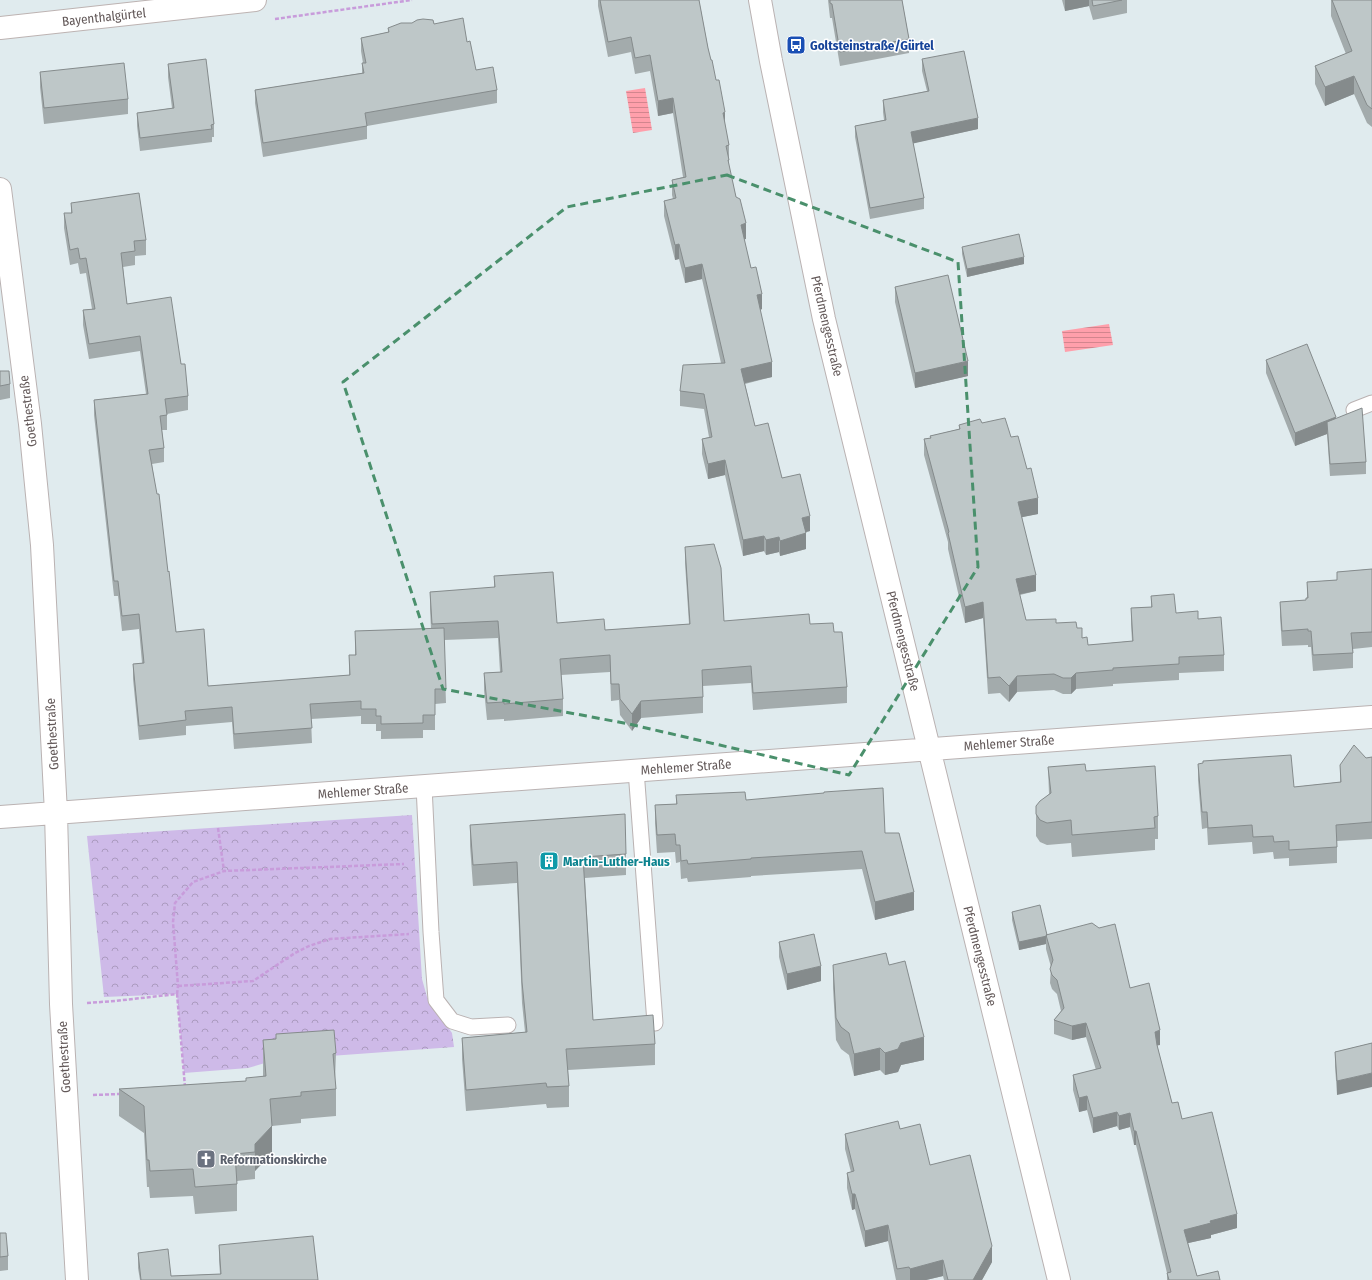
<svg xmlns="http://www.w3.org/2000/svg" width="1372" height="1280" font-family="'Fira Sans Condensed',sans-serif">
  <defs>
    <pattern id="park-crowns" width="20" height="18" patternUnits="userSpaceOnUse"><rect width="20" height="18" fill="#cebae8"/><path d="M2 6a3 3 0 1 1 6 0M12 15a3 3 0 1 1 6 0" fill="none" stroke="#ab9abf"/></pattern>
    <pattern id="water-rules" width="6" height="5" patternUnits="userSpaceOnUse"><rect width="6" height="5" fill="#ff9fab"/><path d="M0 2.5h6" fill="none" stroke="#d2858e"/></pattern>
  </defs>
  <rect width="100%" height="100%" fill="#e0ebee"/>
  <path fill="url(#park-crowns)" d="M412,815l10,164 5,18 25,36 2,14 -179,13 -27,8 -64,5 -7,-79 -73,3 -17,-161z"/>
  <path fill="url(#water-rules)" d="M645,88l7,42 -19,3 -7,-42z
    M1109,324l4,21 -48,7 -3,-21z"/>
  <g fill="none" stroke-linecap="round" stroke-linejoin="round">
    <g stroke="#bab2b2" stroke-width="17">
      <path id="lane" d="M1354,410l18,-7
        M636,770l19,253
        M424,786l7,146 5,68 16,21 19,6 37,-2"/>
    </g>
    <g stroke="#bab2b2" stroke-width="24">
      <path id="street" d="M760,0l11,61 53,258 235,961
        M0,189l30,235 12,121 14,268 5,191 16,276
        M0,817l1372,-100"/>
    </g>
    <g stroke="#bdb3b2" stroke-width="24">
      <path id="secondary" d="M0,28l255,-28"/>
    </g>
    <path stroke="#c89cdb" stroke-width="2.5" stroke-dasharray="4 2" stroke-linecap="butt" d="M275,19l137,-19
      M218,828l6,43
      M178,986l75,-5 42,-28 14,-7 21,-7 79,-5
      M177,994l1,-8 -5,-64 2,-19 18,-21 31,-11 180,-7
      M87,1003l28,-2 62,-7 8,93
      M93,1095l27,-1"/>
    <use href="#lane" stroke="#fff" stroke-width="15"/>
    <use href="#street" stroke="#fff" stroke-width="22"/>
    <use href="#secondary" stroke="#fff" stroke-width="22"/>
  </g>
  <path fill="#a3abac" d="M598,0h101l9,48 21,97v22l7,30 10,42h-2l7,29 11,41 -2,1 12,67 -27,7 10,42 27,52 28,53 -4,1v17l-26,7 -1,-4 -13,3 -2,-4 -21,5 -18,-81 -17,4 -6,-25v-15l7,-2 -5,-28 -24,-3v-15l41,-28 -19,-84 -17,4 -6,-24 -4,1 -11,-44v-15l9,-2 -1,-4v-15l11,-3 -10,-64 -15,3 -8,-45 -15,3 -4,-22 -23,5 -10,-51z
    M828,0h74l7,39v14l-69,13 -8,-48h-2z
    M1062,0h65v13l-34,7 -4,-14 -24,5z
    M1331,0h41v127l-5,-4 -13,-29 -29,12 -10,-22v-18l31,-12 -15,-38z
    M434,24l33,18 9,28 21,20v13l-130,23v13l-104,18 -8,-54v-13l107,-17v-10h1l-2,-12v-13l27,-6v-4z
    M922,59l56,70 -65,14 11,55v11l-54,10 -15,-82v-11l29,-6 -1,-8v-12l44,-9 -5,-20z
    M168,64l46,60v13h-2v5l-72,9 -3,-25v-13l35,-5 -4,-31z
    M40,72l88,27v15l-84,10 -4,-37z
    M71,203l75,37v15l-11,1v9l-12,2 4,37 54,60 7,32v14l-21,4v16h-5l2,18v14l-12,2 24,168 32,54 141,-11v-20h6v-24l76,-2 -1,-20v-17l64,-4v-12l63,47 48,7 84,-6 -4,-61v-16l39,74 86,3 24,8 13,55v16l-94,7 -2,-27 -48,3v27l-62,5 -9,13 -12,-16 -1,-15 -8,1 -1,-29 -49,3 2,24v17l-59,5v-2l-17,1 -3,-30v-17l16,-1 -2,-34 -54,2 2,63 -11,1v26h-12v8l-42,1v-8h-5v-7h-15v-8l-50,3 1,24 -78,6 -2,-27 -46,4v9l-47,5 -6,-61v-15l9,-1 -3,-34 -17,2 -4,-35h-4l-20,-181v-15l52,-6 -6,-43 -51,8 -6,-34v-15l9,-1 -6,-36 -6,1 -2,-11 -8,2 -6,-37v-15h7z
    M962,247l62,17 -57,13 -5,-23z
    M895,287l73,89 -53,12 -20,-86z
    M1266,360l70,59 30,43v12l-36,2 -3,-42 -32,12 -29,-73z
    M0,371l10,13v14l-10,2z
    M982,423l29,14 27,77 -16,3 14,74 -16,4 6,25 30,3 21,5 5,10 6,7 44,-4 -1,-17v-16l20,-1v-11l25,17 22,6 26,36v16l-45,2v7l-66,4v2l-37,3 -5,5h-8l-9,-4 -37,2 -8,10 -9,-9 -12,1 -5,-76 -18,5 -17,-74v-7l-24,-87v-16l6,-1v-2l29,-7v-4z
    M1372,569v78l-19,2v19l-40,3 -2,-24h-3v-2l-26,1 -2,-29v-15l26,-2 1,-2v-16l30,-2v-8z
    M1372,757v82l-35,2v22l-48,3v-8l-15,1 -1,-7 -20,2 -1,-12 -44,3 -1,-17 -5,1 -4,-49v-16l96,23 46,-5v-17l26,-7z
    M1048,767l38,4 72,45v23h-3v11l-83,7 -1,-14 -24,2 -7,-3 -4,-6v-30l13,-12z
    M676,795l70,5 139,33 29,77 -39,10 -13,-51 -111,7v1l-63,5 -1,-4 -6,1 -1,-17 -4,1 -1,-11 -18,1 -2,-30v-18l21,-1z
    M470,825l156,29v21l-41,3 8,142 62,24v21l-87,5 1,16v21l-22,1 -1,-4 -80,7 -4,-52v-21l63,-6 -3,-29 -5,-120 -44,3 -3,-40z
    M1012,912l118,76 30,57h-3l15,58 10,16 55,109 -26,7v3l-23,5 9,33 23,4h-53v-7l-31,-128h-2l-4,-18 -11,3 -2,-4 -24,7 -6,-23 -8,2 -6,-22v-15l23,-5 -10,-33 -14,3 -18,-6v-14l7,-9 -4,-17 -5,-5 -2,-6 1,-16 -5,-18v-5l-27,6 -7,-30z
    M779,942l42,39 -34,9 -8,-33z
    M833,965h56l35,95 -23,5 -3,7 -13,3 -5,-5 -26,6 -5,-21 -8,-6 -5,-9 -3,-52z
    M276,1034l60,19 -1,28 1,8v27l-35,3v4l-29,3v27l-17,18v8l-18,2v30l-42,3 -2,-18 -43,2 -1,-11h-2l-3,-54 -25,-17v-27l127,-8 17,-5v-36l13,-1z
    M1372,1043l-35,52 -2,-29v-14z
    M900,1129l30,36 62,97 -10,18h-38l-1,-4 -17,4h-30l-8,-39 -23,6 -10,-38 -3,1 -5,-22v-15l4,-1 -6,-23v-15z
    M0,1233l8,23v14l-8,1z
    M219,1245l99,35h-178l-2,-12v-15l33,23 49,-2 -1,-14z"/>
  <path fill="#858b8c" d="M1065,0h24v6l-24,5z
    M1354,76v18l-29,12v-19z
    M673,98v15l-15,3v-15z
    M725,112v15l-2,-14z
    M978,118v11l-67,15v-12z
    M746,223v16l-5,1v-15z
    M679,244v15l-4,1v-15z
    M1024,257v7l-57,13v-8z
    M702,264v15l-17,4v-15z
    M762,294v15l-5,2v-16z
    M968,361v15l-53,12v-15z
    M772,362v15l-31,7v-15z
    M1336,417v13l-9,-8v12l-32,12v-13z
    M725,460v15l-17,4v-15z
    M1038,498v16l-20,4v-16z
    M810,516v15l-8,2v-15z
    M806,533v16l-26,7v-15z
    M764,536v15l-21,5v-16z
    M779,537v15l-13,3v-15z
    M1036,575v16l-20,4v-16z
    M983,602v16l-18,5v-16z
    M1076,673v16l-5,5v-16z
    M1017,676v16l-8,10v-16z
    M641,701v17l-9,13v-17z
    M914,892v18l-39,10v-18z
    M1046,936v8l-27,6v-8z
    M821,966v15l-34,9v-16z
    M1086,1023v14l-14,3v-14z
    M1160,1030v15l-5,1v-14z
    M924,1037v23l-23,5 -3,7 -13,3v-22l16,-10z
    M880,1048v22l-26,6v-22z
    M1372,1073v14l-35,8v-14z
    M1087,1096v14l-8,2v-14z
    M1117,1112v14l-24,7v-15z
    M1130,1113v14l-11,3v-14z
    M272,1126v27l-17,18v-27z
    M1134,1131h2v14h-2z
    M852,1194h3v15l-3,1z
    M1237,1214v14l-26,7v3l-27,6v-14l26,-9z
    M888,1225v16l-23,6v-16z
    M992,1246v16l-10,18h-9z
    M943,1260v16l-17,4h-16v-11z"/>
  <path fill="#bec7c8" stroke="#858b8c" d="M600,0h99l9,48 3,12h1l4,20h3l6,32 -2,1 6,32 -3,1 3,14h-1l8,37 4,2 6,24 -5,2 10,43 5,-1 6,27 -5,1 15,67 -31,7 14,57 13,-3 14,55 18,-4 10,42 -8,2 4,15 -26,8 -1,-4 -13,3 -2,-4 -21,4 -18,-80 -17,4 -6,-25 10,-2 -8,-43 -24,-3 3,-26 42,-2 -23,-99 -17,4 -6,-24 -4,1 -11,-44 12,-3 -4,-18 14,-3 -13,-79 -15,3 -8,-46 -15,3 -4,-21 -23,5z
    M830,0h72l7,39 -69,13 -8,-48 -2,-1z
    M1092,0h30l-29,6z
    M1332,0h40v109l-5,-4 -13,-29 -29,11 -10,-21 37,-15z
    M463,18l4,24 3,-1 6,29 17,-3 4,23 -132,23 2,13 -104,17 -8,-53 109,-17 -2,-10h4l-5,-25 28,-6 -1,-4 13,-5h11l5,-3 6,-1 10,1 1,4z
    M964,51l14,67 -67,14 13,66 -54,10 -15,-82 31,-6 -3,-20 46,-9 -7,-32z
    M206,59l8,65 -3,1 1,4 -72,9 -3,-25 37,-5 -6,-44z
    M124,63l4,36 -84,9 -4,-36z
    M139,193l7,47 -12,1 1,10 -14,2 6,51 44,-7 10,67h4l3,32 -23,3 2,16 -7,1 4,32 -15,2 8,44h2l9,78 1,-1 7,61 28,-3 4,57 142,-11 -1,-20h7l-1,-24 89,-3 2,61h-11v26h-12v8l-42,1v-8h-5v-7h-15v-8l-51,3 2,24 -78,6 -2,-27 -47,4 1,9 -47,6 -6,-62 11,-1 -5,-49 -17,2 -4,-35h-4l-20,-181 54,-6 -8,-58 -51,8 -6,-34 12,-1 -9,-51 -6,1 -2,-11 -8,2 -6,-37h8l-1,-10z
    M1019,234l5,23 -57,12 -5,-22z
    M948,275l20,86 -53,12 -20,-86z
    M1307,344l29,73 -41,16 -29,-73z
    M0,371h9l1,13 -10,2z
    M1362,408l4,54 -36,2 -3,-42z
    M1005,418l6,19 7,-1 9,33 4,-1 7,30 -20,4 18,73 -20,4 10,41 30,-1v4l20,-1 1,6h5v10l5,-1 1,8 45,-4 -2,-33 21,-1 -1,-11 23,-2 2,19 22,-2v8l23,-2 3,38 -45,2v7l-66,4v2l-37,3 -5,5h-8l-9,-4 -37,2 -8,10 -9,-9 -12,1 -5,-76 -18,5 -17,-74 1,-1 -25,-93 7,-1 -1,-2 30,-7 -1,-4 21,-6 2,4z
    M714,544l7,24 3,53 85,-7 1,10 23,-1 1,9h8l5,55 -94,6 -2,-27 -49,4 1,27 -62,4 -9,13 -12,-15 -1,-15h-8l-1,-29 -50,4 3,40 -59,5v-2l-17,1 -3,-30 18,-1 -4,-51 -66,3 -2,-32 65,-5 -1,-11 59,-4 4,51 47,-4 1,11 85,-6 -5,-77z
    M1372,569v63l-21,1 2,20 -40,2 -2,-24h-3v-2l-26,2 -2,-29 26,-2v-2h2l-1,-16 30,-2v-8z
    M1354,745l12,13 6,-1v65l-36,3 1,22 -48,3v-9l-15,1 -1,-6 -20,1 -1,-12 -44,3 -1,-16h-5l-4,-48 5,-1v-2l88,-6 3,32 47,-5 -1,-17z
    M1085,764l1,7 69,-5 3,50 -4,1 1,11 -83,7 -1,-15 -24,3 -7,-3 -4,-6v-8l4,-5 11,-8 -3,-26z
    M883,788l2,45h14l15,59 -39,10 -13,-51 -111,7v1l-63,5 -1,-4 -6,1 -1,-16h-4l-1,-11 -18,1 -2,-30 22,-1 -1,-9 69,-3 1,8 78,-7v-1z
    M625,814l1,40 -43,3 10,163 60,-5 2,29 -89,5 3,37 -22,1 -1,-4 -80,7 -4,-52 65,-6 -5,-50 -5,-120 -44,3 -3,-40z
    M1040,905l7,30h-1l1,1 -28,6 -7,-30z
    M1092,923l7,5 16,-4 15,64 19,-5 11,47 -5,2 2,13 15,58 6,-1 4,17 30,-7 25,102 -27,7 1,2 -27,7 13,46 21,-5 2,9h-51l-2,-7 4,-1 -35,-141h-2l-4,-18 -11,3 -2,-4 -24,6 -6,-22 -8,2 -6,-23 28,-7 -15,-45 -14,3 -18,-6 10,-12 -7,-28 -5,-5 -2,-6 3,-9 -7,-25z
    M814,934l7,32 -34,8 -8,-32z
    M886,953l3,12 16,-4 19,76 -23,6 -3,6 -13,4 -5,-5 -26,6 -5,-21 -8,-6 -5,-9 -3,-53z
    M334,1030l2,23 -3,1 3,35 -35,3v4l-31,3 2,27 -17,18v8l-20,2 2,30 -42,3 -2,-18 -43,2 -1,-11h-2l-3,-54 -25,-17 127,-8v-3l20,-2 -3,-36 13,-1v-5z
    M1372,1043v30l-35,8 -2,-29z
    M898,1121l2,8 20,-5 10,41 40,-10 22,91 -19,34h-25l-5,-20 -33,9 -1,-2 -12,2 -9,-44 -23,6 -10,-37h-3l-5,-21 7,-2 -9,-37z
    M0,1233h6l2,23 -8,1z
    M313,1236l5,44h-177l-3,-27 30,-4 3,27 50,-2 -2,-29z"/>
  <path fill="none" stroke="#4a906c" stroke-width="3" stroke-dasharray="8 5" stroke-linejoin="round" d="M727,175l231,87 20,305 -129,208 -220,-51 -186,-35 -100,-307 224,-175z"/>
  <defs>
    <g id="bus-square" transform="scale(1)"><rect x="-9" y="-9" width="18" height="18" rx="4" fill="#1a4fb4" stroke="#fff"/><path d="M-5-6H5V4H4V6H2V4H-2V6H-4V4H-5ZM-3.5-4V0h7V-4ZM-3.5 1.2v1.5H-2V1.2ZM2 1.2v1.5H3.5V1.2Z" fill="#fff"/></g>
    <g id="building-square" transform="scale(1)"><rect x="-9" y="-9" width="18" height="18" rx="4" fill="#0f9aa8" stroke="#fff"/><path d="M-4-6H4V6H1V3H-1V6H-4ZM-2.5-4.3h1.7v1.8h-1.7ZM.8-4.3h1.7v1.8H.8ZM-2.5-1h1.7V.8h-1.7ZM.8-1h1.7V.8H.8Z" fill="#fff"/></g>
    <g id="church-square" transform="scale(1)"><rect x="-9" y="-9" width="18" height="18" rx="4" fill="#6b7280" stroke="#fff"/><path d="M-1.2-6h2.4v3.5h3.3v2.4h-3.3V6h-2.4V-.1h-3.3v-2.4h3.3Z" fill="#fff"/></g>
  </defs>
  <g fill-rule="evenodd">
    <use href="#bus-square" x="796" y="45"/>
    <use href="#building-square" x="549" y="861"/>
    <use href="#church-square" x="206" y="1159"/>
  </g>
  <g text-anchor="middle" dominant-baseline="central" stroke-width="3" stroke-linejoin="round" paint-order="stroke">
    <g font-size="13" fill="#635959" stroke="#fff">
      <text transform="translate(104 17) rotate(-6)">Bayenthalgürtel</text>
      <text transform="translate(827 326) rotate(77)">Pferdmengesstraße</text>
      <text transform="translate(28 411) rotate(-97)">Goethestraße</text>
      <text transform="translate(903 641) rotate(76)">Pferdmengesstraße</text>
      <text transform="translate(52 734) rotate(-93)">Goethestraße</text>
      <text transform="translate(1009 743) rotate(-4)">Mehlemer Straße</text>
      <text transform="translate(686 767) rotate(-4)">Mehlemer Straße</text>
      <text transform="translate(363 791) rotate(-4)">Mehlemer Straße</text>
      <text transform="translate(980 956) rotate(76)">Pferdmengesstraße</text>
      <text transform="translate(64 1057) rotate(-93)">Goethestraße</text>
    </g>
    <g font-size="13" font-weight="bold" fill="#164399" stroke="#fff" text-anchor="start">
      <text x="810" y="45">Goltsteinstraße/Gürtel</text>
    </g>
    <g font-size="13" font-weight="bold" fill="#0d838f" stroke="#fff" text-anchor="start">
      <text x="563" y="861">Martin-Luther-Haus</text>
    </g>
    <g font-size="13" font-weight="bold" fill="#5b616d" stroke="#fff" text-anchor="start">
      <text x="220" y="1159">Reformationskirche</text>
    </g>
  </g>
</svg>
